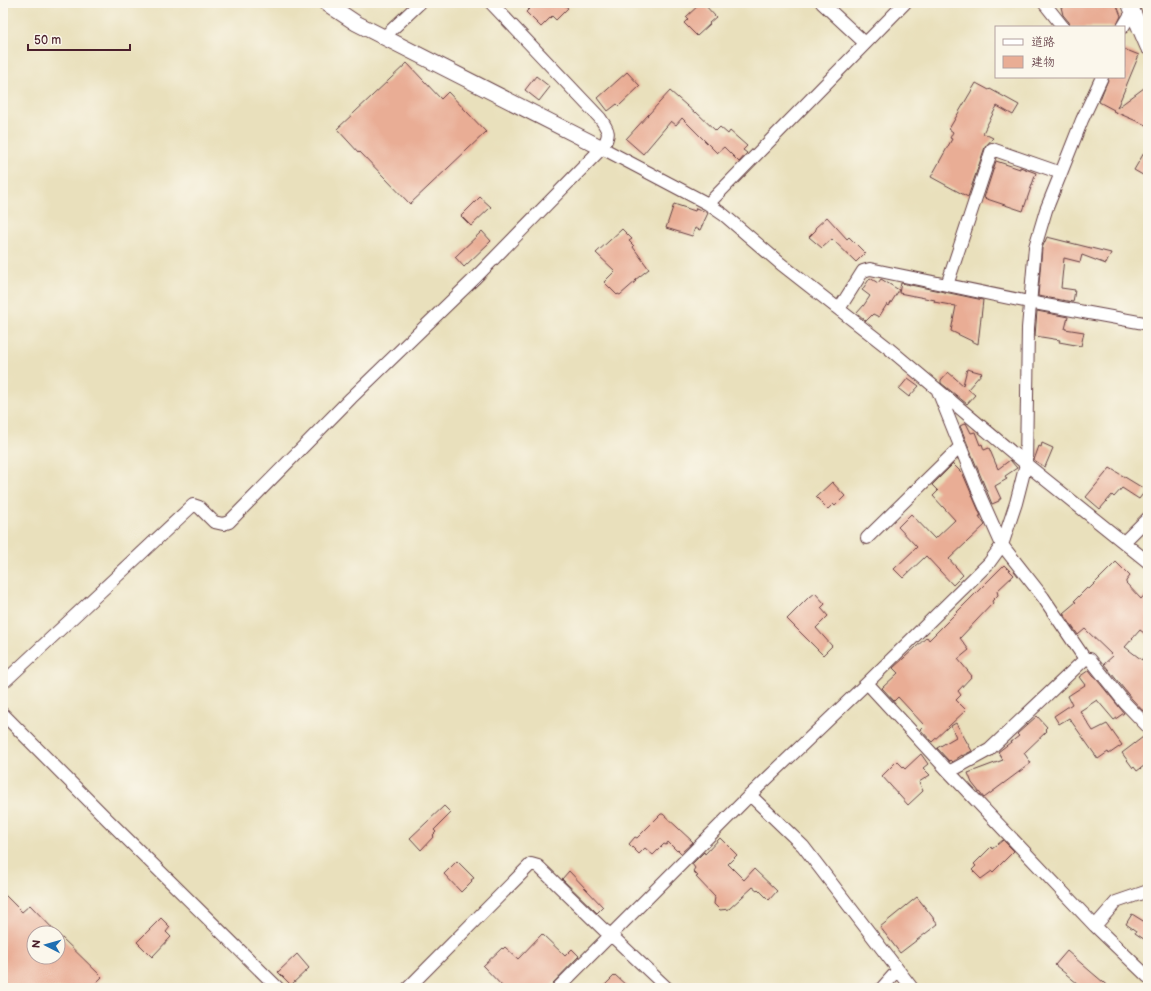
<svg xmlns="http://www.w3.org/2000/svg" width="1151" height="991" font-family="'Balsamiq Sans','Klee One',sans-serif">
  <rect width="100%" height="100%" fill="#fbf7ec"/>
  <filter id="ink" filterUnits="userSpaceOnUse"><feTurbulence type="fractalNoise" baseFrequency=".025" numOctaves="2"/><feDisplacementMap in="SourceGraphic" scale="8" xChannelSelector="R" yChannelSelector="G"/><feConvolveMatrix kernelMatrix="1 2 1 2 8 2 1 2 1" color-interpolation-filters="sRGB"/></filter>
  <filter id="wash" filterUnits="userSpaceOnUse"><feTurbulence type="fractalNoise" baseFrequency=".012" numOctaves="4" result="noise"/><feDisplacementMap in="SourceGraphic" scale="16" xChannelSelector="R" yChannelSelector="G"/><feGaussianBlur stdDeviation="0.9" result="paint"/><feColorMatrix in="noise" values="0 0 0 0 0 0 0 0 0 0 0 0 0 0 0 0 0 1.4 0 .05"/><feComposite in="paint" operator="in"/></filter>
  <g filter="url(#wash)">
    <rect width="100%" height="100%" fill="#e9e0bc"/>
    <g id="blocks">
      <path fill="#e9ad95" d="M535,3h27l6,5 -12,12 -4,-4 -11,11 -15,-15z
        M701,3h2l13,14 -7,6 1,1 -13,12 -13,-13 4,-4 -2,-2z
        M1082,3h34l5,13 -5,11h-46l-1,-5 -6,-7 -2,-8z
        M1124,49l15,6 -22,53 31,-23v41l-35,-15 1,-1 -15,-8 10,-25h15z
        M407,63l34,36 7,-7 38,40 -76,72 -50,-52 -1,1 -22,-24z
        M627,72l13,14 -21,20 -2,-2 -9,7 -10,-13z
        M536,76l14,11 -11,14 -14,-11z
        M976,83l13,7 1,-1 29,16 -6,10 -16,-9 -10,19 -4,8 10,5 -8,9 -17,50 -37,-20 21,-38 -2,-1 3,-6 -4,-3z
        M670,91l25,22 1,-1 20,19 4,-4 8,7 2,-3 17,15 -4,4 4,3 -8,9 -15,-15 -7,6 -35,-35 -6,7 -5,-4 -28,33 -17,-15z
        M1148,146v32l-14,-8z
        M996,161l24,8v-2l16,6 -13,38 -39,-13z
        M480,197l11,10 -20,19 -10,-10z
        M674,204l21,7 1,-3 12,5 -8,17 -5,-2 -3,8 -26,-8z
        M827,217l20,22 2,-2 16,16 -9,9 -24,-23 -10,9 -13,-11 7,-7 -1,-2z
        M622,229l10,10 -3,2 5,5 -1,1 16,22 -14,11 1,1 -16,14 -2,-1 -1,1 -13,-13 11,-11 -19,-18z
        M482,231l9,10 -27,26 -9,-10z
        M1047,237l64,16 -5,11 -24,-9 -2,7 -16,-4 -3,30 14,2 -2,12 -35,-6 4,-48z
        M870,278l8,5 3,-4 18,11 -10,16 -2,-2 -8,13 -6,-3 -7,7 -9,-8 7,-8 6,-9 -8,-6z
        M901,283l82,17 -5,44 -27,-13 5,-25 -22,-4 1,-2 -36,-7z
        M1037,311l31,6 -3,12 19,3 -3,14 -22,-4 1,-2 -25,-4z
        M967,369l15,4 -14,16 7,6 -8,9 -26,-21v-3l7,-8 15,13z
        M908,378l11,8 -10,11 -10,-8z
        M966,423l5,10 4,-1 5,13 2,-1 2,6 5,-2 9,21 12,-9 7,8 -12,8 2,3 -12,7 6,13h-2v2l-7,3 -32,-78z
        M1042,443l11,5 -8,19 -11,-7 5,-14 2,1z
        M953,464l10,10 18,42h-2l6,9 -36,34 14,16 -10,10 -27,-29 -23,22 -9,-9 23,-22 -19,-20 13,-13 24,25 20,-19 -22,-24 5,-5 -6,-6z
        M1110,468l36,22 -7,9 -17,-11 -8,9 -2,-2 -12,14 -14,-12z
        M832,482l13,14 -10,10 -2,-2 -5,5 -12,-12z
        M1116,562l14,14 -4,5v2l15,16 7,-8v45l-8,-6 -15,17 17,13 6,-7v53l-5,5 -12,-13 -27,-34 9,-8 -28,-27 -7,6 -15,-22 13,-11 -2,-1 13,-13 2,1z
        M1004,565l10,10 -17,16 1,4 -6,6 1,2 -33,35 9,12 -11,9 14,17 -14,15 3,4 -5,5 10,10 -34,32 -12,-13 4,-4 -26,-28 -4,4 -12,-13 16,-15 -5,-5 34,-31 2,3z
        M815,593l10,11 -4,4 7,8 -12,12 16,18 -9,9 -36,-36 23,-23v1z
        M1089,670l35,43 -10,7 -17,-20 -17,11 13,20 14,-7 15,21 -13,9 -1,-2 -10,7 -29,-41 -10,6 -5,-8 18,-12 -4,-8 17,-11 -6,-8z
        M1037,716l10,11 -2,2 2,2 -23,22 7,10 -47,35 -12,-15 -4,-10 35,-13 -5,-8 21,-16 -2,-2z
        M956,723l16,28 -10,5v-1l-10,7 -2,-2 -1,1 -12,-13 19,-11 -5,-11z
        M1147,734h1v29l-11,8 -3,-4 -1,1 -11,-15z
        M921,754l7,10 -5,4 7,7 -11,7 4,9 -15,14 -26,-29 15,-15 8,8z
        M444,806l7,7 -17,17 2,2 -3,3 1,1 -13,14 -11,-12z
        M661,814h2l30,28 -12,11 -3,-3 -1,1 -9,-9 -2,3 -2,-1 -11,11 -8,-7 -6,6 -10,-10 6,-7 2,1z
        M720,838l17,17 -9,9 16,16 10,-11 23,22 -8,9 -11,-11 -1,1 -4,-3 -24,22 -9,1 -6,-6 1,-7 -19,-20 2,-1 -5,-5 2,-3 -3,-4 12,-12 1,2z
        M1003,840l11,11 -21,21 -1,-1 -11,8 -9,-9 4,-4 -2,-2 17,-17 1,2z
        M457,861l17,17 -3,2 1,1 -11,11 -17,-18z
        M569,871l34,36 -6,6 -35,-34z
        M3,893l19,19 8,-7 27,28h-23v24h24v-23l44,43 -11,11h-88z
        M917,897l21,27 -38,29 -20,-26z
        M1132,914l16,10v18l-13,-9 1,-2 -10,-7z
        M161,918l9,9 -4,5 5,5 -19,20 -15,-15z
        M542,934l23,22 7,-7 7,7 -26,27 -2,5h-47l-21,-22 19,-18 1,1 2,-2 13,12z
        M1067,951l23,20 20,17h-27l-28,-23z
        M297,954l12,14 -18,17 -13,-13z
        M615,975l14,13h-27z"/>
    </g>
  </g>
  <g filter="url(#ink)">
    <use href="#blocks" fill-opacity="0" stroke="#623c41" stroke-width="1"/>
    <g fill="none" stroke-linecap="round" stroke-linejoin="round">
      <g stroke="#623c41" stroke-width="14">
        <path id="minor" d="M822,3l43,40
          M1044,3l19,24
          M1123,27l6,-10 5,-3
          M384,37l36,-34
          M602,148l106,56 16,11 57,49 106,83 139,117 122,98
          M708,204l197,-201
          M947,285l45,-136 69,24
          M839,309l24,-38 7,-2 159,33 115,21h4
          M938,391l43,107 21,47 41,52 42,62h5l35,44 23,24
          M867,538l93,-91
          M1124,542l24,-24
          M3,683l190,-178 6,2 15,15 9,2 6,-2 122,-124 123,-119 128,-131c9,-14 7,-17 -2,-30l-109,-115
          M867,683l82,89 146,154 53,51
          M3,714l105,106 170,168
          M949,772l40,-22 96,-91
          M750,795l53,51 109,142
          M1095,926l21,-24 32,-11
          M408,988l123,-124 7,2 66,64 7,5 56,53
          M558,988l192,-193 117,-112 122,-120 13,-18 14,-42 10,-39 2,-136 7,-81 11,-37 15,-37 21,-53 20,-43
          M882,988l16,-18"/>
      </g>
      <g stroke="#623c41" stroke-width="17">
        <path id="tertiary" d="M326,3l30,20 246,125
          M1129,3l19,44"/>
      </g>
      <use href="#minor" stroke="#fff" stroke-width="12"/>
      <use href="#tertiary" stroke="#fff" stroke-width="15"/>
    </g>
  </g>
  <rect width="1151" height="991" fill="none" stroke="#fbf7ec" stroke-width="16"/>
  <rect x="995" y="26" width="130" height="52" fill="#fbf7ec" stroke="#b4a19f"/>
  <rect x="1003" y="39" width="20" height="6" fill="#ffffff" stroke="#b4a19f"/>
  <text x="1031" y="46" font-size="12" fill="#4a1f2b">道路</text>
  <rect x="1003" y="56" width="20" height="12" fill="#e9ad95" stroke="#b4a19f"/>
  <text x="1031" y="66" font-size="12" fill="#4a1f2b">建物</text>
  <g transform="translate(46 945) rotate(276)"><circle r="19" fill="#fbf7ec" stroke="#b4a19f"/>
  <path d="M0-3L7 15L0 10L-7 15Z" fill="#1f6fb2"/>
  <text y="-6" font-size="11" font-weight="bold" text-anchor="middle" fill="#4a1f2b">N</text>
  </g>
  <path d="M28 44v6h102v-6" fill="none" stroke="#4a1f2b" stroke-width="2"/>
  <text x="34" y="44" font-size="12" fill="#4a1f2b" stroke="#fbf7ec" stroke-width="3" paint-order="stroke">50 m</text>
</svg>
